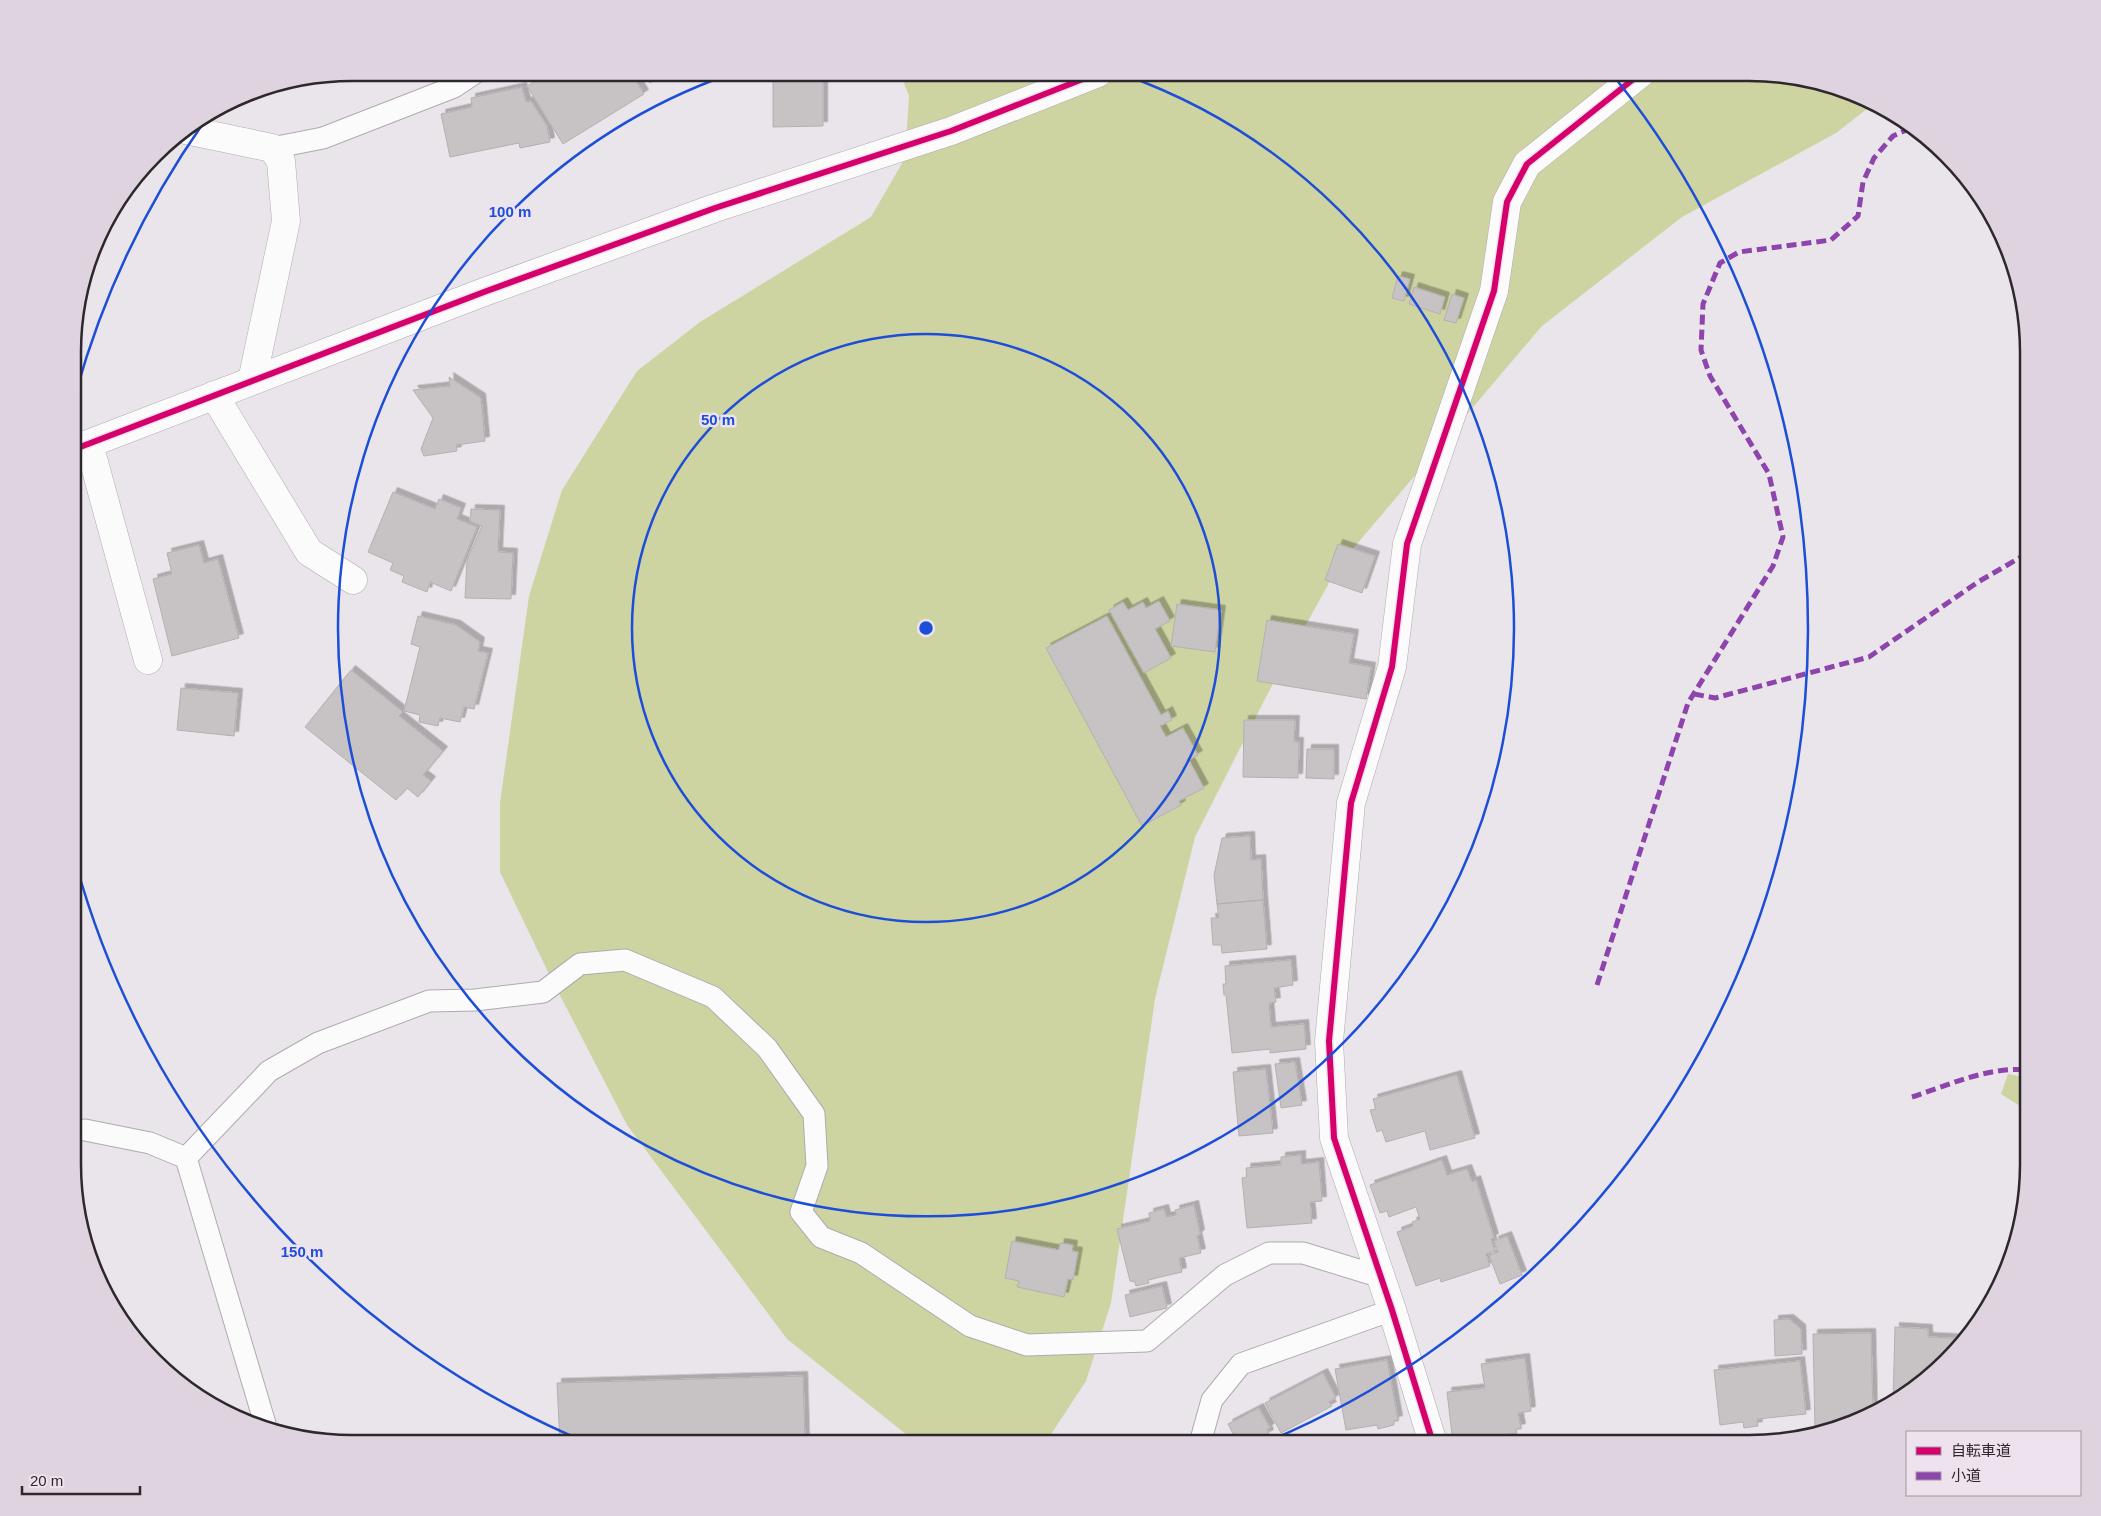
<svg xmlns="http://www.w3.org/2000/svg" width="2101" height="1516" font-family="Arial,'Noto Sans JP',sans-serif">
  <defs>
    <filter id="shadow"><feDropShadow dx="4.5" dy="-4.5" stdDeviation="0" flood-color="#0004"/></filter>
  </defs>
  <rect width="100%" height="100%" fill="#eae5ea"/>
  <path fill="#ced4a1" d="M900,73h867l72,14 33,18 -36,28 -154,84 -140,109 -203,239 -72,130 -72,142 -40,162 -44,304 -25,78 -40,61 -3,1h-126l-130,-104 -160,-214 -79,-153 -48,-100v-69l29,-207 33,-106 75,-119 63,-49 171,-105 34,-59 4,-62z
    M2008,1074l20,4v33l-27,-17z"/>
  <path fill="#c7c2c3" stroke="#b4b0b1" filter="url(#shadow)" d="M548,73h83l13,21 -81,50 -36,-58z
    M643,73h24l-17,10z
    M773,73h50v53l-50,1z
    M522,87l4,15 5,-1 16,25 3,16 -30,6 -1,-5 -69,14 -9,-43 31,-7 -1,-9z
    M1398,276l12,3 -6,22 -12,-3z
    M1414,287l31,10 -5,17 -31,-10z
    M1452,294l12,4 -8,25 -12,-3z
    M449,377l32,21 4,43 -29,4 1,6 -33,5 -3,-7 12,-31 -20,-28 37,-4z
    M393,492l42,17 4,-10 22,9 -4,11 20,8 -26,64 -21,-9 -3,10 -25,-10 2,-6 -14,-6 3,-7 -25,-11z
    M471,509l29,1 -2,42 15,1 -2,46 -46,-1 2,-38 15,-34 -12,-5z
    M1338,544l37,12 -13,37 -37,-13z
    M199,545l5,18 14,-4 21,79 -67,18 -19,-77 19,-5 -5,-21z
    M1159,601l11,20 -15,8 16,29 -27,15 -35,-63 14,-8 5,8 15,-8 3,6z
    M1177,604l44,6 -6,42 -44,-6z
    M418,616l38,9 24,17 -2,9 10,2 -14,56 -10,-2 -4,15 -20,-4 -2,8 -19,-4 1,-7 -16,-4 16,-64 -9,-3z
    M1107,616l54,99 7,-4 4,9 -12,6 6,11 17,-9 15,27 -9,5 15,28 -25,13 2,4 -39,21 -96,-178z
    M1267,620l87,14 -5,29 22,4 -5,32 -109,-18z
    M351,670l52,42 -4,4 44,35 -20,24 8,6 -13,16 -11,-9 -11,12 -91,-73z
    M181,688l57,5 -4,43 -57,-6z
    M1244,720h51l-1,22h5l-1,36 -55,-1z
    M1307,749h27v30l-28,-1z
    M1250,836l1,24 10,-1 2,41 -46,4 -3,-29 8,-37z
    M1263,900l4,49 -45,4 -1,-8h-8l-2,-27h8l-2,-14z
    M1291,960l2,25 -19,3 2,14 -7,1 2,24 33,-3 2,25 -36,4v-4l-38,4 -6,-58h-2l-1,-11h3l-1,-18z
    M1295,1062l7,43 -21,3 -6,-44z
    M1266,1069l7,64 -34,3 -6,-64z
    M1457,1075l18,63 -45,12 -5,-19 -39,11 -4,-12 -5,2 -7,-22 6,-1 -3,-10z
    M1301,1155v9l18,-2 3,39 -12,1 2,21 -65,5 -5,-50 5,-1 -1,-9 35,-3v-8z
    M1442,1160l5,15 20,-6 5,13 4,-2 18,58 -3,1 4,12 -9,3 4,12 -49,16 -1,-4 -24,8 -19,-54 16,-6 -1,-4 8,-3 -4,-12 -27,10 -2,-6 -7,2 -10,-28z
    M1194,1205l6,29 -3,2 4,17 -22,5 3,14 -34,8 1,3 -13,3 -1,-4 -5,-1 -13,-52 33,-8 -1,-8 15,-4 2,8 10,-2 -1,-5z
    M1507,1236l15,39 -22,9 -11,-29 9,-3 -4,-11z
    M1012,1241l47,9 1,-7 13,2 -1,6 6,1 -5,28 -5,-1 -4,18 -47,-10 2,-6 -14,-3z
    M1162,1286l5,22 -37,9 -5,-22z
    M1789,1319l12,10 1,25 -27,2 -1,-36z
    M1895,1327l33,2v8l39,2 -34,35 -40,27z
    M1871,1333l2,82 -35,13h-23l-2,-94z
    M1525,1358l6,53 -13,2 3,15 -5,1 1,4 -30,4 1,5 -35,1 -6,-51 38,-4 -4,-24z
    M1387,1360l11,60 -4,1v4l-16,4 -1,-4 -31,5 -11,-61z
    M1800,1361l6,53 -49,5 1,7 -14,2 -1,-6 -23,3 -6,-55z
    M1323,1373l13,25 -7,4 3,4 -51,27 -16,-30z
    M803,1376l2,67h-245l-3,-60z
    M1259,1408l11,20 -3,1 2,5 -14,7 -3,-6 -14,8 -10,-19z"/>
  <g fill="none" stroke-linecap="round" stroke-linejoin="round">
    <g stroke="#afaaaf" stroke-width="23">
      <path id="service" d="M272,148l51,-10 131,-51 21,-14
        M85,1130l65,13 36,15 83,-87 49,-28 111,-42 46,-1 68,-8 37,-28 45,-4 88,37 54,51 47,66 3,52 -16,46 20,25 40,16 109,73 57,19 120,-4 78,-66 44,-22h34l78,24
        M186,1158l80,269
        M1200,1443l12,-43 29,-36 151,-54"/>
    </g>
    <g stroke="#afaaaf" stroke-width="29">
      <path id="minor" d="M186,130l86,18 9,13 5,60 -34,160
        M214,395l95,157 44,28
        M89,444l59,216
        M75,449l409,-157 231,-84 236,-77 147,-58
        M1433,1443l-41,-133 -58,-172 -5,-97 22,-238 41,-136 15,-123 87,-253 13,-89 20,-38 114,-91"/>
    </g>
    <use href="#service" stroke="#fcfbfc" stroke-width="21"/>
    <use href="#minor" stroke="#fcfbfc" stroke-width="28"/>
    <path stroke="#8e44ad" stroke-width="5" stroke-dasharray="10 5" stroke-linecap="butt" d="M1694,694l21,4 154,-41 109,-75 50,-29
      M1597,985l91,-282 85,-137 10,-29 -14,-63 -59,-98 -9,-26 2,-46 17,-41 19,-11 92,-12 27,-24 5,-34 11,-24 19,-22 20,-9
      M1912,1097c37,-12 77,-31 116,-27"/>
    <g stroke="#ede2ed" stroke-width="9">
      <path id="cycleway" d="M75,449l409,-157 231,-84 236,-77 147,-58
        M1433,1443l-41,-133 -58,-172 -5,-97 22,-238 41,-136 15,-123 87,-253 13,-89 20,-38 114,-91"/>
    </g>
    <use href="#cycleway" stroke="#d6006c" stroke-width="6"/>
  </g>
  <g fill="none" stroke="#1d4ed8" stroke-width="2.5">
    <circle cx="926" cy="628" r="294"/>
    <path d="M1122 74A588 588 0 1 1 730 74"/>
    <path d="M588 1443A882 882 0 0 1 76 864M76 392A882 882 0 0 1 204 122M1616 79A882 882 0 0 1 1264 1443"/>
  </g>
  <path d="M0 0H2101V1516H0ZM352 81H1749A271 271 0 0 1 2020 352V1164A271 271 0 0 1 1749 1435H352A271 271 0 0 1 81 1164V352A271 271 0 0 1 352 81Z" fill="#ded3de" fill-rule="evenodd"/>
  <path fill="none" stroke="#2c282c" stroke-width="2.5" d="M352 81H1749A271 271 0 0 1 2020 352V1164A271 271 0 0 1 1749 1435H352A271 271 0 0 1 81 1164V352A271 271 0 0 1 352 81Z"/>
  <circle cx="926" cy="628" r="8" fill="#1d4ed8" stroke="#ede2ed" stroke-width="2.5"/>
  <g font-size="15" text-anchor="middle" font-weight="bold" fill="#1d4ed8" stroke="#ede2ed" stroke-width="5" stroke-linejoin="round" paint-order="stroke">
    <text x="510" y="217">100 m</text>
    <text x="718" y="425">50 m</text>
    <text x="302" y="1257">150 m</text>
  </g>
  <rect x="1906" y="1431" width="175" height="65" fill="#ede2ed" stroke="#a098a0"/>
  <rect x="1916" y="1447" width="25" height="8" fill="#d6006c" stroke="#a098a0"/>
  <text x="1951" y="1456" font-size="15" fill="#2c282c">自転車道</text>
  <rect x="1916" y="1472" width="25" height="8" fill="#8e44ad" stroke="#a098a0"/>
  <text x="1951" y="1481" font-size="15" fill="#2c282c">小道</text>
  <path d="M22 1486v8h118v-8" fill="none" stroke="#2c282c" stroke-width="2.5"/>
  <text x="30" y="1486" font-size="15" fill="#2c282c" stroke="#ede2ed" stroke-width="4" paint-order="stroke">20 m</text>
</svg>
